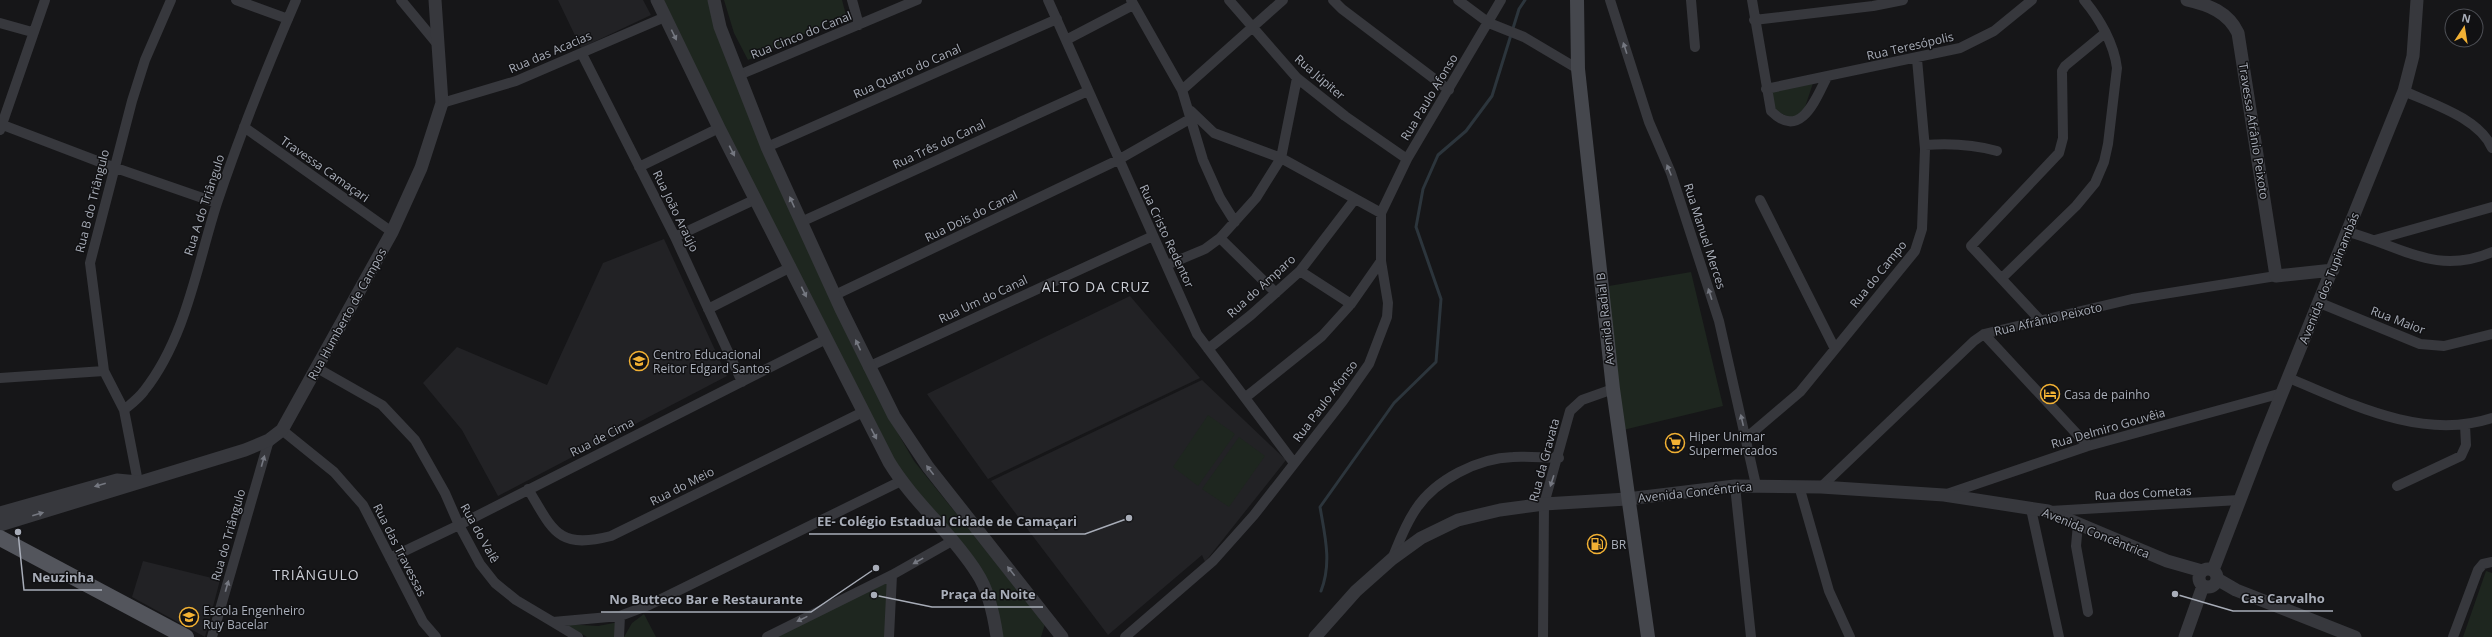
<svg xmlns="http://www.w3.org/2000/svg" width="2492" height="637" font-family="'Open Sans',sans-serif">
  <rect width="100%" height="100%" fill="#161618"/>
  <path fill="#222225" d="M558,0h85l8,15 -70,33z
    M664,239l63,137 -229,120 -36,-66 -39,-47 34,-36 90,38 56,-122z
    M1130,296l70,82 -212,101 -61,-85z
    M1202,380l84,80 -81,102 -3,-7 -94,80 -117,-154z
    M143,561l77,19 -15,57 -73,-40z"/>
  <path fill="#1e261f" d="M657,0h57l6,27 169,391 25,43 131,163 -4,13h-40l-23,-62 -77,-94z
    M724,0h118l4,15 -98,45 -14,-27z
    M1814,80l-11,33 -12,6 -20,-12 -3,-17z
    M1691,272l32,134 -100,24 -20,-143z
    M1208,415l27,19 -37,52 -25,-19z
    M1239,437l26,19 -36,51 -27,-18z
    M2486,571l6,2v64h-29z
    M888,581l-2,56h-110z
    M644,614l12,23h-32l8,-14z
    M619,622l-2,15h-30l-22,-13 33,2z"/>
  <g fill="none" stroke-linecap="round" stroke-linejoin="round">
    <path stroke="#2c353c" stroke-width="3" d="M1321,591c11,-28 4,-55 -1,-84l74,-104 42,-41 5,-63 -25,-72 7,-38 15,-34 28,-24 26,-35 27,-87 6,-9"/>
    <path stroke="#37383d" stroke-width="10" d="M236,0l52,19
      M401,0l38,46
      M852,0l7,25
      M1048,0l149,334 97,129
      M1131,0l51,90 21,70 17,38 15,24
      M1229,0l68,78 48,38 62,43
      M1333,0l9,9 107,81
      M1458,0l31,23 35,14 54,32
      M1610,0l39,122 22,51 48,148 37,164
      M1691,0l4,47
      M1752,0l19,111c30,30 45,-13 56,-34
      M1754,20l119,-14 30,-6
      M0,23l32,9
      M1066,40l67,-35
      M582,54l93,183 67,145
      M739,75l178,-75
      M1766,89l194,-41 34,-17 38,-31
      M1182,90l101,-90
      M2404,91c28,13 75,27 88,57
      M442,103l74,-22 149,-64
      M1191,111l23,22 67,25 100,55
      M0,124l113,43 104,36
      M244,127l148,105
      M0,130l45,-130
      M1925,145c26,-2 47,-1 72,6
      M767,147l290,-128
      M639,167l80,-39
      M1760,200l75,149
      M801,222l287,-131
      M2348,232c53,14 88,44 144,20
      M675,237l81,-38
      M1220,238l56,55
      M2375,240l117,-33
      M1167,265l38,-16 15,-11 36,-40 25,-40 16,-80
      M1300,271l51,33
      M2002,278l74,-72 19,-23 9,-21 4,-18 9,-76c-3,-24 -17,-49 -33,-68
      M835,295l283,-135 77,-44
      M2320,303l100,41 24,2 48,-12
      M708,309l83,-42
      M2039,319l-68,-73 88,-93 4,-15 -1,-67 3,-5 40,-33
      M1984,334l104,112
      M1208,349l43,-34 49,-44 55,-72
      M868,367l285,-131
      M317,368l65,37 33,35 30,53 14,32 21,39 15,19 21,17 37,22 67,-6 29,-11 252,-124
      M0,378l104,-7
      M2289,378c62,26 134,63 203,40
      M1246,397l76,-61 29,-32 30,-43
      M124,410c7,-6 15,-12 20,-19 42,-53 53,-126 73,-188 23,-69 50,-136 79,-203
      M282,430l52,42 29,33 60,117 13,15
      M1746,438l54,-46 115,-141 7,-22 3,-80 -8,-90
      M138,482l-14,-72 -20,-39 -14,-108 42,-162 13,-41 26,-60
      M1735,486l16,151
      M1799,486l30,105 21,46
      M2397,486l64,-30 5,-11 -1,-20
      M1821,487l153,-146 10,-7 148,-35 144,-23
      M528,489c25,41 29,61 83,47l252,-124
      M1944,495l144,-49 194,-53
      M2031,509l28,128
      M2050,511l189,-11
      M2078,524l-2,22 12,66
      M390,558l69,-33 367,-186
      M1392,559c7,-17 13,-34 24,-50 19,-29 62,-51 97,-52 15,-1 31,1 46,1
      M553,622l25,15
      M212,637l57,-197
      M619,637l1,-21
      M767,637l125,-62 60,-34
      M889,637l3,-62
      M1125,637l88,-76 41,-46 89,-114 26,-37 18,-47 1,-14 -7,-42v-48l26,-54 94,-159
      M1543,637l1,-133 26,-93 12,-11 31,-11
      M2453,637l25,-67 5,-6 9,-2"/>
    <path stroke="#37383d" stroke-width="13" d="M657,0l62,128 170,334c25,41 63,71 88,111 12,18 17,43 20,64
      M714,0l6,27 47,120 74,162 53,107 34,51 134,170
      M2187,0c22,5 41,12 51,33l38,243 57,-6
      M0,513l117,-33 21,2
      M0,525l245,-75 24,-10 13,-10 110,-198 29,-64 21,-65 -7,-103
      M2199 578a9 9 0 1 1 18 0a9 9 0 1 1-18 0Z
      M2213,570l48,-125 143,-354 9,-35 4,-56
      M2217,579l19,11 119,47
      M1315,637l41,-46 36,-32 29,-21 37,-18 42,-10 44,-6 83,-5 108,-13 86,1 123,8 104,16 119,50 35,10
      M2185,637l18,-51"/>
    <path stroke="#45474d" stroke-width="14" d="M1577,0l1,69 35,320 35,248"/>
    <path stroke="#53555c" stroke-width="16" d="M0,538l186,99"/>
  </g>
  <defs><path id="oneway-solid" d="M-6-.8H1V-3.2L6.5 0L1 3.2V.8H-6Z"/></defs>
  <g fill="#757881">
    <use href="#oneway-solid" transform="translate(674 35) rotate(64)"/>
    <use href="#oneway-solid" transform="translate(1625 48) rotate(-108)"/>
    <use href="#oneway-solid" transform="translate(732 151) rotate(63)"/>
    <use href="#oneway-solid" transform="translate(1669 170) rotate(-112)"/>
    <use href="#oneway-solid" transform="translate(792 202) rotate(-114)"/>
    <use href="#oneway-solid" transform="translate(804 292) rotate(64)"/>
    <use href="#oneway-solid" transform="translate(1710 294) rotate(-108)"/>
    <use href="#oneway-solid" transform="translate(858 345) rotate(-115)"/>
    <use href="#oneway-solid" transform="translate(1742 420) rotate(-103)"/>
    <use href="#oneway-solid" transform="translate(874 434) rotate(62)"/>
    <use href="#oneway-solid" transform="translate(263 461) rotate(-74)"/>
    <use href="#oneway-solid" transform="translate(930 470) rotate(-128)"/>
    <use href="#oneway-solid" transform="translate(1552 481) rotate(108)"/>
    <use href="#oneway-solid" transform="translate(100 485) rotate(164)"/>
    <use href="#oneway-solid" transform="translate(38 514) rotate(-16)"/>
    <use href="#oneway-solid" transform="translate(918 561) rotate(151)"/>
    <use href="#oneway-solid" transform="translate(1011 571) rotate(-128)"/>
    <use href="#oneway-solid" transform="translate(227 586) rotate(-74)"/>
    <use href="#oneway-solid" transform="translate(802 619) rotate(154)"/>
  </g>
  <defs>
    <g id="school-ring" transform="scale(1)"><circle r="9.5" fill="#111113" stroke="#f2b134" stroke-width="1.5"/><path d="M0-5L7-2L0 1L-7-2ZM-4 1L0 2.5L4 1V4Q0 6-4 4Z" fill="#f2b134"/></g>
    <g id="hotel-ring" transform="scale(1)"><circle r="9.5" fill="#111113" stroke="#f2b134" stroke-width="1.5"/><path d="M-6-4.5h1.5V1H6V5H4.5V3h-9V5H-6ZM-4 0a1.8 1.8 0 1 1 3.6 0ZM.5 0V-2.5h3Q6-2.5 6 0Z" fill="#f2b134"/></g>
    <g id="supermarket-ring" transform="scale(1)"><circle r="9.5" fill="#111113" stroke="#f2b134" stroke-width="1.5"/><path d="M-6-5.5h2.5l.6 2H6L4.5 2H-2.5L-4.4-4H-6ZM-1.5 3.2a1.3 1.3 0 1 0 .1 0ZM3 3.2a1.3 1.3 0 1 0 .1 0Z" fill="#f2b134"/></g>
    <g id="fuel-ring" transform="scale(1)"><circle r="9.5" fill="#111113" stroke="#f2b134" stroke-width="1.5"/><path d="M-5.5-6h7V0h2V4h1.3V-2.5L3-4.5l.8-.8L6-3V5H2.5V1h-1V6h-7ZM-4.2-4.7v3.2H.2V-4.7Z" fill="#f2b134"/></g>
  </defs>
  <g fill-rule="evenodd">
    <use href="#school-ring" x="639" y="361"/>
    <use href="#hotel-ring" x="2050" y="394"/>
    <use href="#supermarket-ring" x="1675" y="443"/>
    <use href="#fuel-ring" x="1597" y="544"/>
    <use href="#school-ring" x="189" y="617"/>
  </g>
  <g text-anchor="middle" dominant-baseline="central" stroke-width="3" stroke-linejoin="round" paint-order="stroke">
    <g font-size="12" fill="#a8adb8" stroke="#111113">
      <text transform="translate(801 35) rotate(-22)">Rua Cinco do Canal</text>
      <text transform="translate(1910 46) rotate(-13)">Rua Teresópolis</text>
      <text transform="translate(550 52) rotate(-23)">Rua das Acacias</text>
      <text transform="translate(907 71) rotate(-24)">Rua Quatro do Canal</text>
      <text transform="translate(1320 77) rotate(41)">Rua Júpiter</text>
      <text transform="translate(1429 97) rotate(-59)">Rua Paulo Afonso</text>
      <text transform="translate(2254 131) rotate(81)">Travessa Afrânio Peixoto</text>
      <text transform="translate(939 144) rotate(-25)">Rua Três do Canal</text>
      <text transform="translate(325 169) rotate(35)">Travessa Camaçari</text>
      <text transform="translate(92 201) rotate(-76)">Rua B do Triângulo</text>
      <text transform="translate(204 205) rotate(-72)">Rua A do Triângulo</text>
      <text transform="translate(676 211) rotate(64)">Rua João Araújo</text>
      <text transform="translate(971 216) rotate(-26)">Rua Dois do Canal</text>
      <text transform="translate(1167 236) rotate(65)">Rua Cristo Redentor</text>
      <text transform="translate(1705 236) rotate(72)">Rua Manuel Merces</text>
      <text transform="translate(1878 274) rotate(-51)">Rua do Campo</text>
      <text transform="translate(2329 278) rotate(-68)">Avenida dos Tupinambás</text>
      <text transform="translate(1261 286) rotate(-42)">Rua do Amparo</text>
      <text transform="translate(983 299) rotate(-25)">Rua Um do Canal</text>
      <text transform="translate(347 314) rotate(-61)">Rua Humberto de Campos</text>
      <text transform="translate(1605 319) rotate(-96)">Avenida Radial B</text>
      <text transform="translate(2048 319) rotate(-13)">Rua Afrânio Peixoto</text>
      <text transform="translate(2398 320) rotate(21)">Rua Maior</text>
      <text transform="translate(1325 401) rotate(-53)">Rua Paulo Afonso</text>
      <text transform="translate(2108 428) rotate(-16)">Rua Delmiro Gouvêia</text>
      <text transform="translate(602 437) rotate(-27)">Rua de Cima</text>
      <text transform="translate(1544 460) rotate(-75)">Rua da Gravata</text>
      <text transform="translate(682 486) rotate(-27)">Rua do Meio</text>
      <text transform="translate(1695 492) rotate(-6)">Avenida Concêntrica</text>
      <text transform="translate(2143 493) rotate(-3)">Rua dos Cometas</text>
      <text transform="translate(480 533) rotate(61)">Rua do Valê</text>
      <text transform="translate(2096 533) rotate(22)">Avenida Concêntrica</text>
      <text transform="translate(228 535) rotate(-74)">Rua do Triângulo</text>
      <text transform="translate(400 550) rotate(63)">Rua das Travessas</text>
    </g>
    <g font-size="12" fill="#a8adb8" stroke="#111113" text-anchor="start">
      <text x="653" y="354">Centro Educacional<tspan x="653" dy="14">Reitor Edgard Santos</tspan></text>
      <text x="2064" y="394">Casa de painho</text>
      <text x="1689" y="436">Hiper Unimar<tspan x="1689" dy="14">Supermercados</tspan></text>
      <text x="1611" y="544">BR</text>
      <text x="203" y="610">Escola Engenheiro<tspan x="203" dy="14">Ruy Bacelar</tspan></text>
    </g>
    <g font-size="14" letter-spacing="1" fill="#c9ccd4" stroke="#111113">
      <text x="1096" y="286">ALTO DA CRUZ</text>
      <text x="316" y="574">TRIÂNGULO</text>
    </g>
  </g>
  <path fill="none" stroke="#a8adb8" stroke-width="1.5" d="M1129 518L1085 534H809M18 532L24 590H102M874 595L932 607H1043M2175 594L2233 611H2333M876 568L811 612H601"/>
  <g fill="#a8adb8" stroke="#111113" stroke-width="1.5">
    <circle cx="1129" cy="518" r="4"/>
    <circle cx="18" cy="532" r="4"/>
    <circle cx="874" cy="595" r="4"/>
    <circle cx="2175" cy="594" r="4"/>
    <circle cx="876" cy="568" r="4"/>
  </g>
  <g font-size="13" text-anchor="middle" font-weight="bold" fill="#a8adb8" stroke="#111113" stroke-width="3" stroke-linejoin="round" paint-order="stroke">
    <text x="947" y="526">EE- Colégio Estadual Cidade de Camaçari</text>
    <text x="63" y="582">Neuzinha</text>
    <text x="988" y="599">Praça da Noite</text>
    <text x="2283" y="603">Cas Carvalho</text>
    <text x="706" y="604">No Butteco Bar e Restaurante</text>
  </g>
  <g transform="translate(2464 28) rotate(12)"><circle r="19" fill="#111113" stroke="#4d4f55"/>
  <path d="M0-3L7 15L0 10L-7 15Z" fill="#f2b134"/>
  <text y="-6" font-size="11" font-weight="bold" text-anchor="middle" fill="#a8adb8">N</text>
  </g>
</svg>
